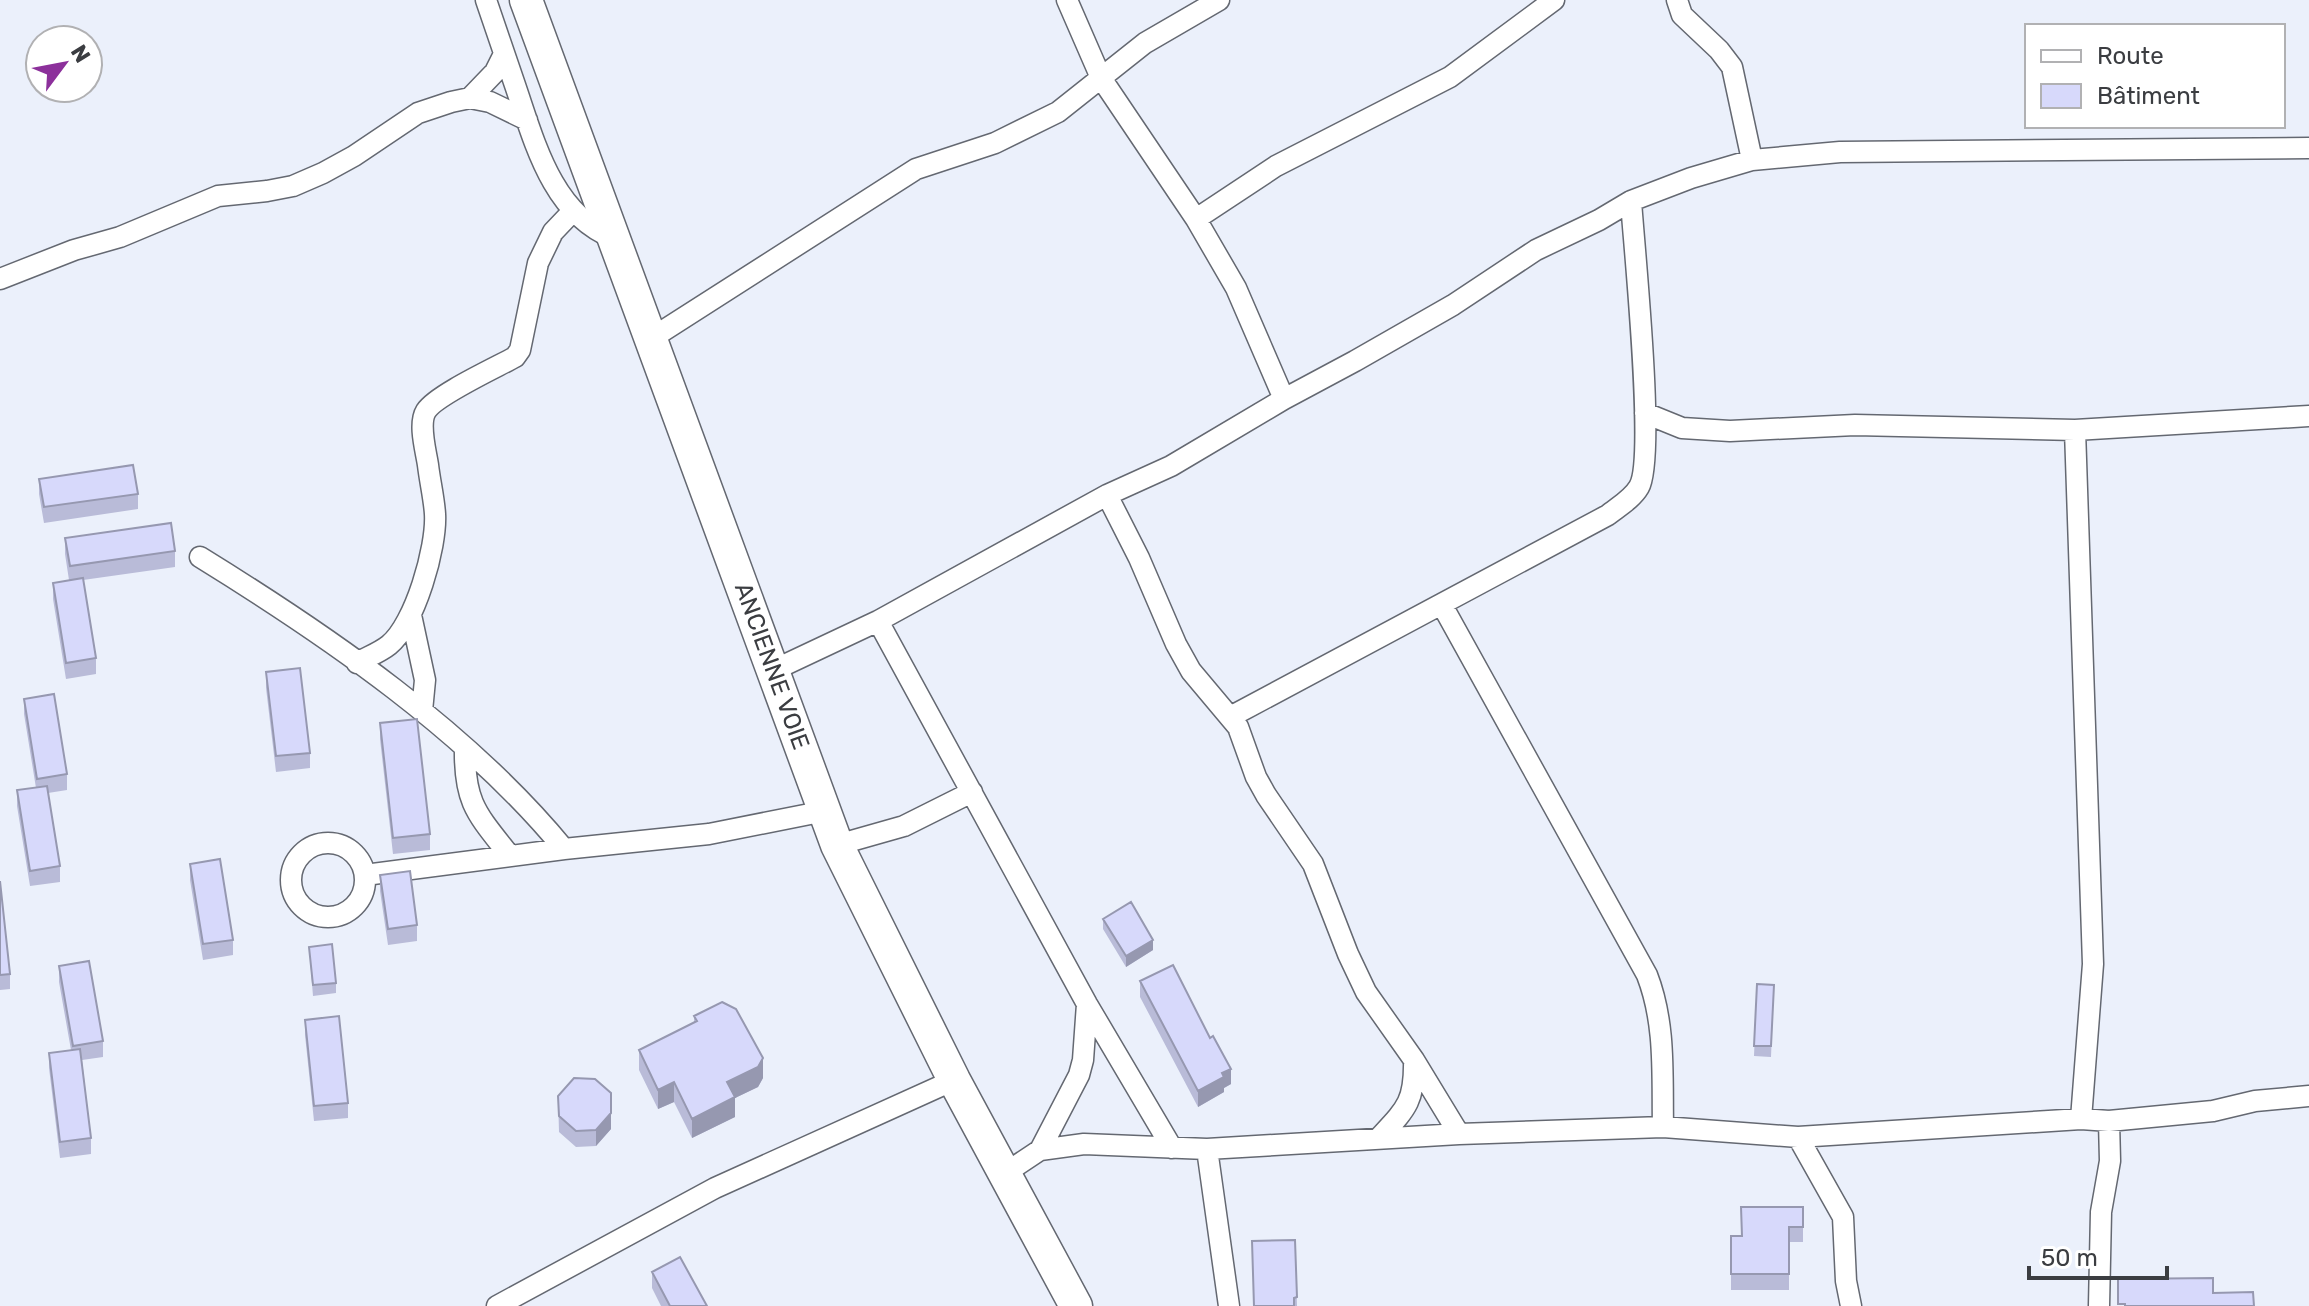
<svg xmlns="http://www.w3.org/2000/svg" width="2309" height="1306" font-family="Rubik,sans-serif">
  <rect width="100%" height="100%" fill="#ebf0fb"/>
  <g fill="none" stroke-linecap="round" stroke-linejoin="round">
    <g stroke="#646871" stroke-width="23">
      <path id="street" d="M486,0c10,29 20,59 30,88 19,56 37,126 97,150
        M1067,0l34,78 95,141 40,69 48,111
        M1677,0l5,15 37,35 13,17 20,93
        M470,98l25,-26 9,-18
        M1196,219l80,-53 174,-89 104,-77
        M0,279l74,-29 46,-13 98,-41 49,-5 26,-5 30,-13 31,-17 64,-43 33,-11 19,-4 20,4 37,18
        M652,338l264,-169 79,-26 63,-31 87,-69 74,-43
        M1645,413l37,15 48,3 125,-6 220,5 234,-14
        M2075,430l18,534 -12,155
        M1107,495l32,63 37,86 15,27 47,56 18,50 10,18 47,69 35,90 18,38 48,68 45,74
        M200,557c128,79 268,175 364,292
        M1442,605l205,370c19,49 15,100 16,152
        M411,615l14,65 -3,31
        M878,621l209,383 85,144
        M357,663c10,-6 22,-10 32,-18 26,-21 48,-98 46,-131 -1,-16 -5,-32 -7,-49 -2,-14 -10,-41 -2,-54 10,-16 71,-44 89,-54l5,-7 18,-87 15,-31 20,-21
        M774,670l104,-49 229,-126 64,-29 113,-67 71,-38 98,-56 83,-55 63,-30 32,-19 60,-23 61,-18 88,-8 469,-4
        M1230,717l378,-202c10,-8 24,-16 31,-28 17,-29 -5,-240 -8,-286
        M465,748c-1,55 12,66 45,108
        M291 880a37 37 0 1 1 74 0a37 37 0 1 1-74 0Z
        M837,845l67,-19 68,-34
        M365,875l199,-26 145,-15 116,-23
        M1798,1137l45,80 3,64 5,25
        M1378,1139c28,-30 37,-37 36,-79
        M1207,1149l22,157
        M1040,1150l39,-75 4,-15 4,-56
        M1004,1174l36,-24 44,-6 123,5 252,-15 204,-7 135,10 283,-18 28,2 104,-10 42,-10 54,-5
        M497,1306l218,-118 239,-108
        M2099,1306l2,-94 9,-51 -1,-40"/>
    </g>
    <g stroke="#646871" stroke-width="35">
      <path id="primary" d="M526,0l311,845 117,235 122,226"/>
    </g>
    <use href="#street" stroke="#fff" stroke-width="20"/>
    <use href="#primary" stroke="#fff" stroke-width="32"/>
  </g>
  <path fill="#b9bbd8" d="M39,479l99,15v15l-94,14 -5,-29z
    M65,538l110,13v16l-92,13 13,78v16l-30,5 -13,-80v-16l16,-3 -4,-26z
    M266,672l44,81v15l-34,4 -10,-84z
    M24,699l43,75v16l-19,3 12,73v16l-30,4 -13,-80v-16l19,-2 -12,-74z
    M380,723l50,111v16l-37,4 -13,-115z
    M190,864l43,76v15l-30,5 -13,-80z
    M380,875l37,50v16l-29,4 -8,-54z
    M0,881l10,93v15l-10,1z
    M1103,919l50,31 -27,17 -23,-38z
    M309,947l27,36v10l-23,3z
    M59,966l44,75v16l-21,3 9,78v16l-31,4 -11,-90v-15l22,-3 -12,-68z
    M1140,981l91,103 -7,4v4l-26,15 -58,-110z
    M1757,984l17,1 -3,72 -17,-1z
    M694,1016l69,62 -5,9 -23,11v19l-43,21 -18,-36 -16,7 -19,-39v-20l55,-27z
    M305,1020l43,83v15l-34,3 -9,-86z
    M558,1096l53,33 -15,17 -20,1 -17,-15z
    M1803,1207v35h-14v48h-58v-54h10z
    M1295,1240l2,66h-43z
    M652,1272l55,34h-46l-9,-18z"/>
  <path fill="#9698b0" d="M1153,940v10l-27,17v-11z
    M763,1058v20l-5,9 -23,11v19l-43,21v-19l35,-37z
    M1231,1069v15l-7,4v4l-26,15v-16l24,-18z
    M674,1082v20l-16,7v-19z
    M611,1093v36l-15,17v-16z"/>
  <path fill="#d7d9fb" stroke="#9698b0" stroke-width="2" d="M133,465l5,29 -94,13 -5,-28z
    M171,523l4,28 -105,15 -5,-28z
    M83,578l13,80 -30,5 -13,-80z
    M300,668l10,85 -34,3 -10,-84z
    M54,694l13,80 -30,5 -13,-80z
    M417,719l13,115 -37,4 -13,-115z
    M47,786l13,80 -30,5 -13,-81z
    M220,859l13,81 -30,4 -13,-80z
    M410,871l7,54 -29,4 -8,-54z
    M0,881l10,93 -10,1z
    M1131,902l22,38 -27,16 -23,-37z
    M332,944l4,39 -23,2 -4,-38z
    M89,961l14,80 -30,5 -14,-80z
    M1173,965l37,73 3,-2 18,33 -9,4 2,4 -26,14 -58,-110z
    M1757,984l17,1 -3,61h-17z
    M722,1002l14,7 27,49 -5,9 -31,15 8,15 -43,22 -18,-37 -16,8 -19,-40 58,-29 -3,-5z
    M339,1016l9,87 -34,3 -9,-86z
    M80,1049l11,89 -31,4 -11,-89z
    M574,1078l21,1 16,14v20l-15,17 -20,1 -17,-15 -1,-20z
    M1741,1207h62v20h-14v47h-58v-38h11z
    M1295,1240l2,57 -3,1v8h-40l-2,-65z
    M680,1257l27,49h-37l-18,-34z
    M2213,1278v15l40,-1 1,14h-129v-2h-7v-25z"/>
  <g text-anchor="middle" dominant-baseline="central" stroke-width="8" stroke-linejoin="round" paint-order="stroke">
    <g font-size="24" fill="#3b3d41" stroke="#fff">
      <text transform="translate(772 666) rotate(70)">ANCIENNE VOIE</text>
    </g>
  </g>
  <rect x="2025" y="24" width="260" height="104" fill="#ffffff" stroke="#b1b1b3" stroke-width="2"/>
  <rect x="2041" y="50" width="40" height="12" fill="#ffffff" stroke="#b1b1b3" stroke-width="2"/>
  <text x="2097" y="64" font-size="24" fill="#3b3d41">Route</text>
  <rect x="2041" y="84" width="40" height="24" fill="#d7d9fb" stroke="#b1b1b3" stroke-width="2"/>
  <text x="2097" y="104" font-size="24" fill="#3b3d41">Bâtiment</text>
  <g transform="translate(64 64) rotate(58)"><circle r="38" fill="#ffffff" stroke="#b1b1b3" stroke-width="2"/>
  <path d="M0-6L14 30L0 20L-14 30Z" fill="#8c309b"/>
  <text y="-12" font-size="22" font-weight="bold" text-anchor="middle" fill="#3b3d41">N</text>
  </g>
  <path d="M2029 1266v12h138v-12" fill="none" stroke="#3b3d41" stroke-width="4"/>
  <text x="2041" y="1266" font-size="24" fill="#3b3d41" stroke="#ffffff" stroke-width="6" paint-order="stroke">50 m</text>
</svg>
